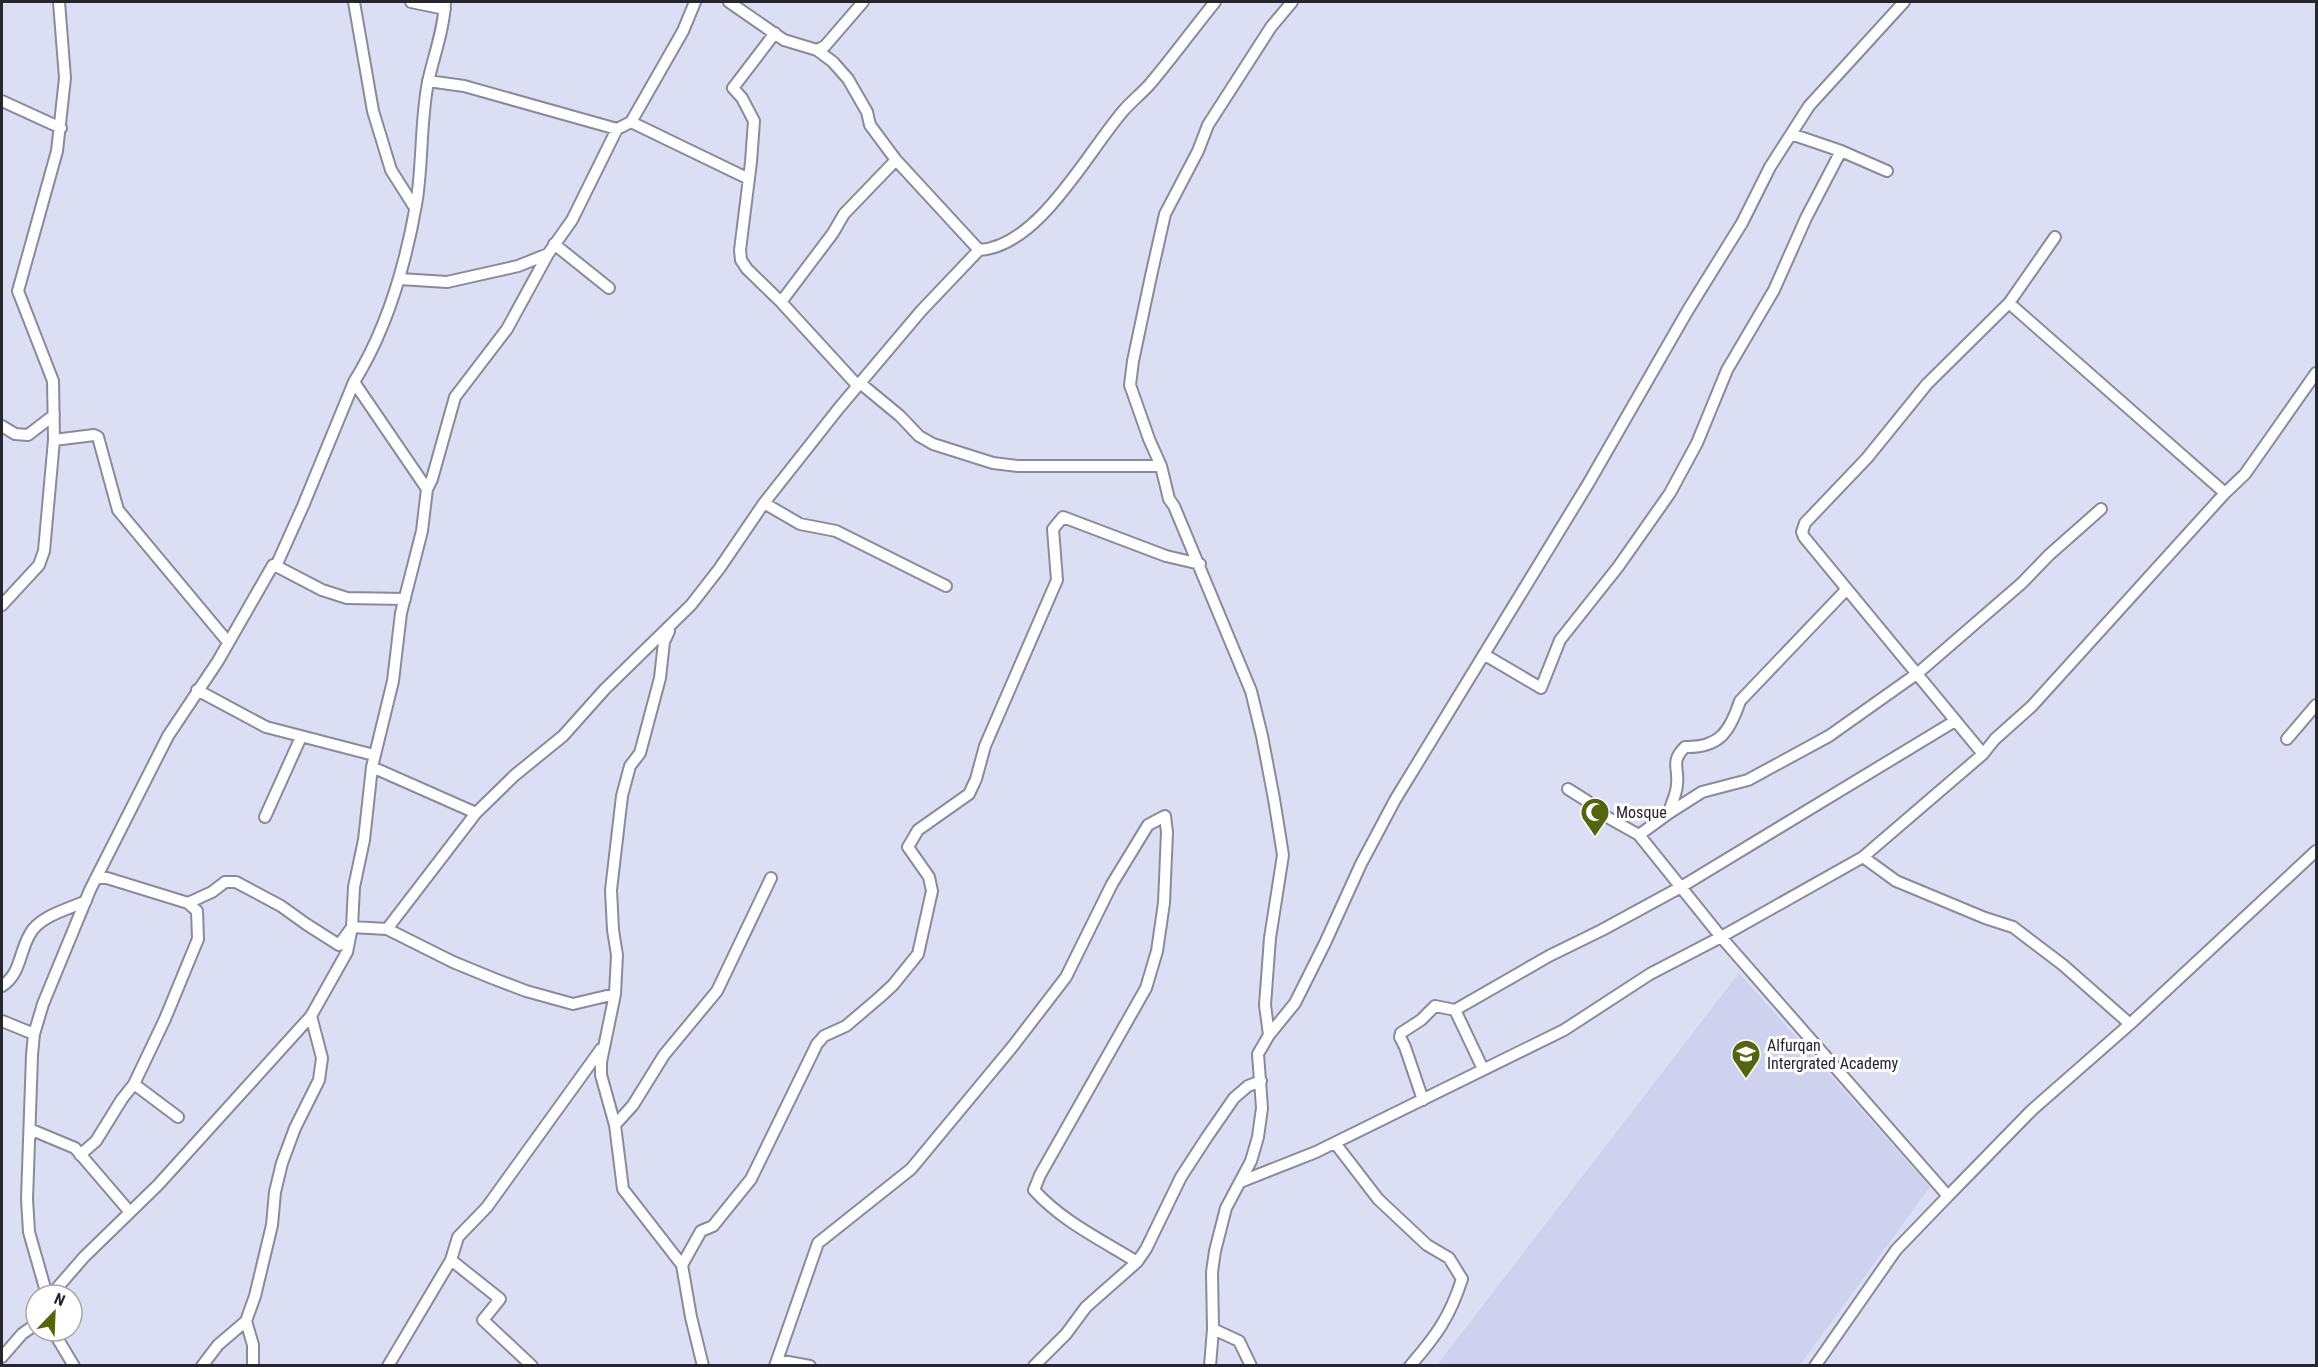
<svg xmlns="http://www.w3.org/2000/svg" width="2318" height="1367" font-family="'Roboto Condensed',sans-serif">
  <rect width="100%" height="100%" fill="#dcdff4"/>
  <path fill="#ced2ee" d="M1739,973l191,214 -130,178h-363z"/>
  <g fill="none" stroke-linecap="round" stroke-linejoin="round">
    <g stroke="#888b9e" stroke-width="14">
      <path id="minor" d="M354,2l19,109 18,59 24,38
        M411,2l34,7
        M729,2l55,38 33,10 8,-4 38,-44
        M775,33l-42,55 9,10 12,23 -3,41 -11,88 1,10 6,9 34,33 77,84
        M817,50l16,12 15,17 19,33 3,13 26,35 83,90
        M428,81l36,5 153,43
        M2,101l59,27
        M631,122l118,57
        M1791,134l50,17 46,20
        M554,244l55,44
        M400,279l47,3 71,-16 30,-12
        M781,302l52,-69 11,-19 52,-54
        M2009,303l216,190
        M354,382l73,107
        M860,383l40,33 19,20 14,8 60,19 25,3h143
        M2,426l13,8 13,1 26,-20
        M54,440l40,-5 4,2 20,73 110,132
        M764,503l36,21 36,7 110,55
        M276,566l46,24 25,8 58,1
        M2,605l37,-40 5,-14 10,-111 -1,-59 -35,-90 39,-140 8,-73 -6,-76
        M669,631l-5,11 -4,36 -20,75 -10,13 -8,30 -11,94 2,40 4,25 -2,39 -14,68v13l14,50 8,64 59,76 9,52 12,49
        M1485,655l56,33 19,-48 58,-73 52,-74 27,-50 30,-73 47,-80 32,-72 35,-67
        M197,690l69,37 108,28
        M2287,739l29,-34
        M1983,754l-179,-217 -2,-5 3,-9 62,-65 60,-74 82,-81 46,-66
        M372,767l104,46
        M1568,789l19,12 13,12 39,22 82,102 227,259 -52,54 -81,116
        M1669,813c2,-9 8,-20 8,-29 2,-17 -7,-22 8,-37 35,1 45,-16 55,-46l106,-111
        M265,817l36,-80
        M1639,835l30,-22 33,-21 46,-12 81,-44 89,-63 104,-90 27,-28 52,-46
        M1863,857l33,24 89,37 28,9 50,38 67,59
        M94,882l2,-4h11l81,25 24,-11 13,-10h11l45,24 25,18 33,21 13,-18 35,2 66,33 39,16 34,13 47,13 42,-10
        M387,929l89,-116 39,-38 48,-39 42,-47 86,-84 28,-36 45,-66 75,-95 82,-97 58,-61c60,-3 109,-99 145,-140 8,-9 18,-17 26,-26 22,-26 43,-55 65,-82
        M2,986c19,-12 17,-34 28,-52 9,-18 39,-25 56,-33
        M1455,1010l28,59
        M2,1021l32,13
        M1269,1035l-4,-30 5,-67 13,-83 -9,-56 -12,-63 -11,-45 -77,-185 -5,-7 -8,-33 -12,-27 -19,-54 3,-24 18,-85 14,-62 33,-63 10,-26 63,-98 21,-25
        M134,1084l44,33
        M1423,1100l-18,-53 -5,-10 1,-4 20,-13 14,-14 20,4 94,-54 53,-26 79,-43 274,-166
        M615,1125l18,-20 31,-50 53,-64 54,-113
        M29,1139l3,-9 43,18 54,63
        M1335,1143l43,56 49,46 22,13 13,21c-12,38 -26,57 -52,87
        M80,1155l16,-14 26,-42 12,-15 31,-65 33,-80 -1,-28 -9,-8
        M1240,1182l76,-30 248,-122 86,-56 71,-37 142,-80 120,-103 12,-15 37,-33 193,-213 20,-19 71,-101
        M1948,1196l84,-86 98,-86 186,-173
        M451,1260l49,39 -17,21 49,46
        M682,1265l19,-34 12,-5 38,-47 66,-135 7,-8 22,-10 34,-29 13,-12 25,-31 14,-63 -3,-14 -21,-30 10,-17 51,-36 7,-15 9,-33 72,-166 -4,-51 10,-12 103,39 34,8
        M47,1295l-18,-63 -2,-33 5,-144 2,-21 9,-30 47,-114 78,-154 50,-75 55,-96 3,1 27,-60 51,-124c33,-53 51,-115 62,-177 7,-40 4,-82 12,-123 6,-27 16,-53 17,-80
        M51,1295l33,-38 74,-72 153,-169 36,-64 5,-25 2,-40 10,-47 8,-73 21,-86 8,-68 21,-82 5,-42 5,-10 23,-82 52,-68 41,-75 24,-34 45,-91 14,-7 52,-91 12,-29
        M246,1321l7,24v21
        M1213,1329l26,12 12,25
        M53,1331l21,35
        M2,1357l20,-23 14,-10
        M777,1360l33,6
        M202,1366l16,-21 28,-24 9,-25 17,-71 3,-33 7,-29 13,-35 24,-48 3,-22 -11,-42
        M388,1366l63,-106 7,-23 29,-30 114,-158
        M775,1366l43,-123 93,-74 102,-123 53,-69 46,-93 36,-59 17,-9 2,16 -3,71 -7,48 -11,37 -106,187 -6,15c29,32 66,49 103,72
        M1034,1366l32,-32 20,-27 51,-45 9,-13 35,-72 26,-40 27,-39 14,-12 13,-5
        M1210,1366l3,-37 -1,-57 3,-21 11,-43 25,-47 7,-24 4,-29 -4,-54 11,-19 26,-32 30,-60 36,-79 34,-64 193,-316 100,-174 54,-87 28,-56 39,-61 95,-104"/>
    </g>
    <use href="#minor" stroke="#fff" stroke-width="10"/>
  </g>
  <defs>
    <g id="mosque-pin" transform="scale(1.5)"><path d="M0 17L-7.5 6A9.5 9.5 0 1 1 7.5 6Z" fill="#53650f" stroke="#fff"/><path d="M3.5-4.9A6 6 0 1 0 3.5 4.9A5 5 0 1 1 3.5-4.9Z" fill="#fff"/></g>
    <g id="school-pin" transform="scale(1.5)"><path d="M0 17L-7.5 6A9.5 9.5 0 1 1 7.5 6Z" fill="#53650f" stroke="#fff"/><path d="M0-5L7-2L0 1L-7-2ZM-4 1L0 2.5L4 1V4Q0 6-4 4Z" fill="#fff"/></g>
  </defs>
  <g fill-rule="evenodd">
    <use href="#mosque-pin" x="1595" y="812"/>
    <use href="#school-pin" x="1746" y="1054"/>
  </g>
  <g text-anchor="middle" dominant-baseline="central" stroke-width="6" stroke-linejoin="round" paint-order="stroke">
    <g font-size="16" fill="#25262e" stroke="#fff" text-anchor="start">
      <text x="1616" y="812">Mosque</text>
      <text x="1767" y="1045">Alfurqan<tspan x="1767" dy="18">Intergrated Academy</tspan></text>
    </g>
  </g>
  <rect width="2318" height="1367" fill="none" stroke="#25262e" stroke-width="6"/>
  <g transform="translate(54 1313) rotate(23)"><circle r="28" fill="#ffffff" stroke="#a8a8ab" stroke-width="1.5"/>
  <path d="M0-4.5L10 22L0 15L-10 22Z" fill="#53650f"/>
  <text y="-9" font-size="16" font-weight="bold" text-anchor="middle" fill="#25262e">N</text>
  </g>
</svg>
